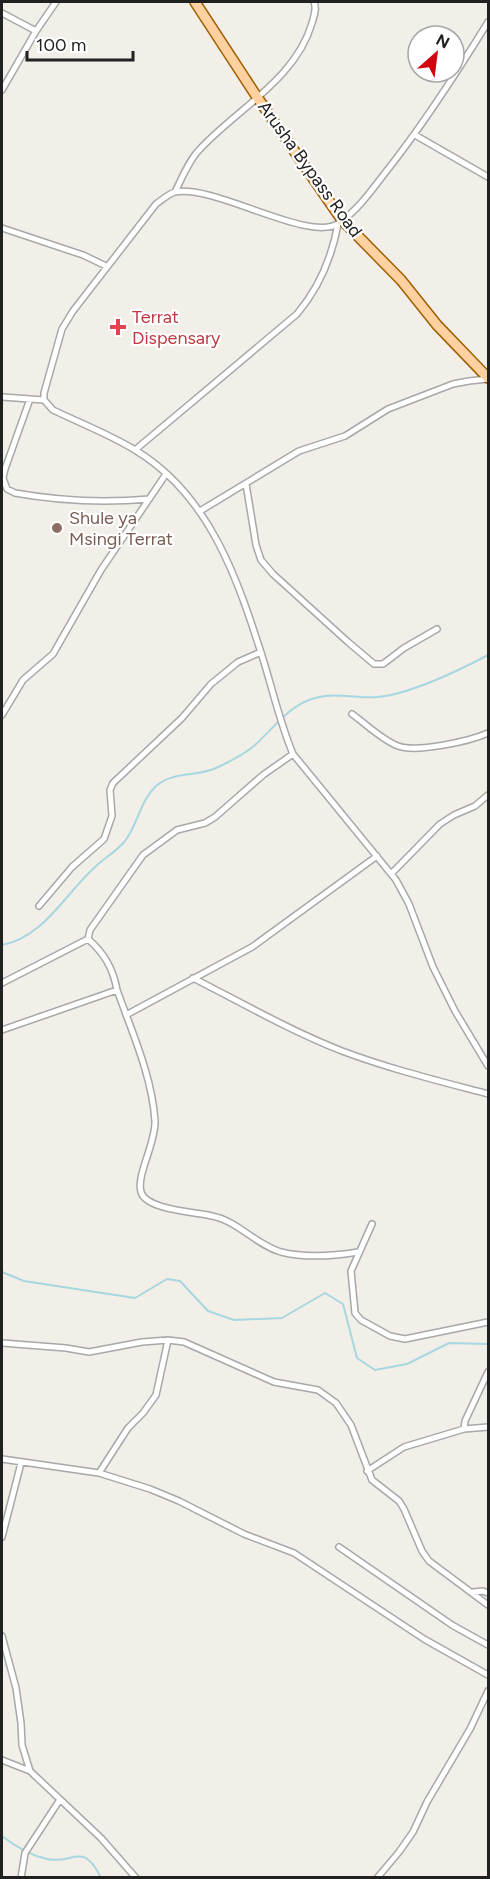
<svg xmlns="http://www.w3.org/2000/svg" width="490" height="1879" font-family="Figtree,sans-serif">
  <rect width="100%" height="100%" fill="#f2eee8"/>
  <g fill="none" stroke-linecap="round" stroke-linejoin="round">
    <path stroke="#a7d7e0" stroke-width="2" d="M2,945c41,-7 64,-52 92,-77 10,-10 22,-16 31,-27 13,-17 15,-40 31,-55 17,-15 41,-9 60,-18 13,-6 29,-14 39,-23 19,-17 34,-40 60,-47 20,-6 43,1 63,-1 32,-3 82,-27 110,-42
      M2,1272l22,9 111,17 32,-19 13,2 28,30 26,9 48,-2 43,-25 18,11 14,54 18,12 32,-6 42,-21 39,1
      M2,1836c14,11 27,19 45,23 26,6 36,-19 54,19"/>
    <g stroke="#a8a8a8" stroke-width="8">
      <path id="minor" d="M2,13l34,18
        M488,22c-32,52 -65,103 -103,151 -14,18 -27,37 -46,50 -29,21 -124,-39 -164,-31 -7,2 -13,8 -19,12l-83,107 -11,18 -18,64v7l9,10c27,13 56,24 82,40 75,45 103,130 128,209 10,32 17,64 30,95l103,126 13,24 24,63 22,44 33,55
        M2,90l34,-59 20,-29
        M415,135l73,42
        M175,192c7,-14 14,-32 25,-43 37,-40 96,-70 112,-126 2,-7 5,-14 2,-21
        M2,228l81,27 23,11
        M2,397l42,3
        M30,399l-25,70 -2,9 4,11 8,4c45,8 88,10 134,6
        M135,450l162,-136c21,-25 35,-57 41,-90
        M246,484l10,61 5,15 12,14 75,68 26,22h9l21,-16 33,-19
        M200,511l99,-60 46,-15 43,-27 65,-25 16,-3 19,-2
        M352,714c14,10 30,26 46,32 19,7 72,-5 90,-13
        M2,715l21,-35 30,-26 48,-84 65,-96
        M293,754l-30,21 -48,42 -10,6 -28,7 -34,25 -53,75 -2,9c16,14 25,29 29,51 15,42 35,86 38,131 1,22 -19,54 -14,71 5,18 55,20 71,24 26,5 44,29 69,36 24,6 53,4 77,0
        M391,874l49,-50 14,-9 21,-9 13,-11
        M39,906l33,-39 32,-28 8,-23 -2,-26 3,-7 69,-65 29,-34 27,-22 23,-10
        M193,978c49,25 98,53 149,73 48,18 97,30 146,43
        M2,983l86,-44
        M126,1015l126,-68 125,-91
        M2,1030l115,-40
        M372,1224l-21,47 4,42 6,7 29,16 15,3 83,-17
        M2,1343l64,5 23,4 53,-10 26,-2 16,2 90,40 44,8 18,13 15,22 21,55 27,21 5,8 18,42 7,10 59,44
        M464,1429l1,-8 23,-49
        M2,1459l97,14 51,16 29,12 65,33 50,19 130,86 64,36
        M367,1471l37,-24 60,-18 24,-2
        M99,1473l29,-45 15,-15 13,-18 12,-55
        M2,1537l19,-74
        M339,1547l113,78 36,20
        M473,1592l10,-1 5,2
        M2,1636l14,52 5,35 1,22 8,26 71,67 35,40
        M2,1760l28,11
        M21,1878l4,-25 34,-52
        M377,1878l22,-26 14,-20 14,-30 43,-73 18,-38"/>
    </g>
    <g stroke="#9f6000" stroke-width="12">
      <path id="primary" d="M195,2l62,95 85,123 59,60 36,45 51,53"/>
    </g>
    <use href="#minor" stroke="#fff" stroke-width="5"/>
    <use href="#primary" stroke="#ffd0a0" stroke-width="9"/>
  </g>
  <path fill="#e0444e" stroke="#fff" stroke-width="2" d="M115 318h6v6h6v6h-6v6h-6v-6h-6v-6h6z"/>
  <circle fill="#8d6e63" stroke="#fff" stroke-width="2" cx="57" cy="528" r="6"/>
  <g text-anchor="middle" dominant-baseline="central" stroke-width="4.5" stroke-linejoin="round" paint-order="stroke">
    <g font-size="18" fill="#212121" stroke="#fff">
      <text transform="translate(310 169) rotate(54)">Arusha Bypass Road</text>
    </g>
    <g font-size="18" fill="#be3a42" stroke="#fff" text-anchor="start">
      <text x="132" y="317">Terrat<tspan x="132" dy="21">Dispensary</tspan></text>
    </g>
    <g font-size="18" fill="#785e54" stroke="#fff" text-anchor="start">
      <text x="69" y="518">Shule ya<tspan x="69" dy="21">Msingi Terrat</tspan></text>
    </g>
  </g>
  <rect width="490" height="1879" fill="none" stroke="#212121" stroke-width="6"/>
  <g transform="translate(436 54) rotate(28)"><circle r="28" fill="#ffffff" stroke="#a6a6a6" stroke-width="1.5"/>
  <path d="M0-4.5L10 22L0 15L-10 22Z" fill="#d3000d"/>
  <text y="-9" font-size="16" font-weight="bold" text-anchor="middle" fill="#212121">N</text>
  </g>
  <path d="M27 51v9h106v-9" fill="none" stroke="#212121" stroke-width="3"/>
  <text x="36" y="51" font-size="18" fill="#212121" stroke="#ffffff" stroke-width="4.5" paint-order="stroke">100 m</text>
</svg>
